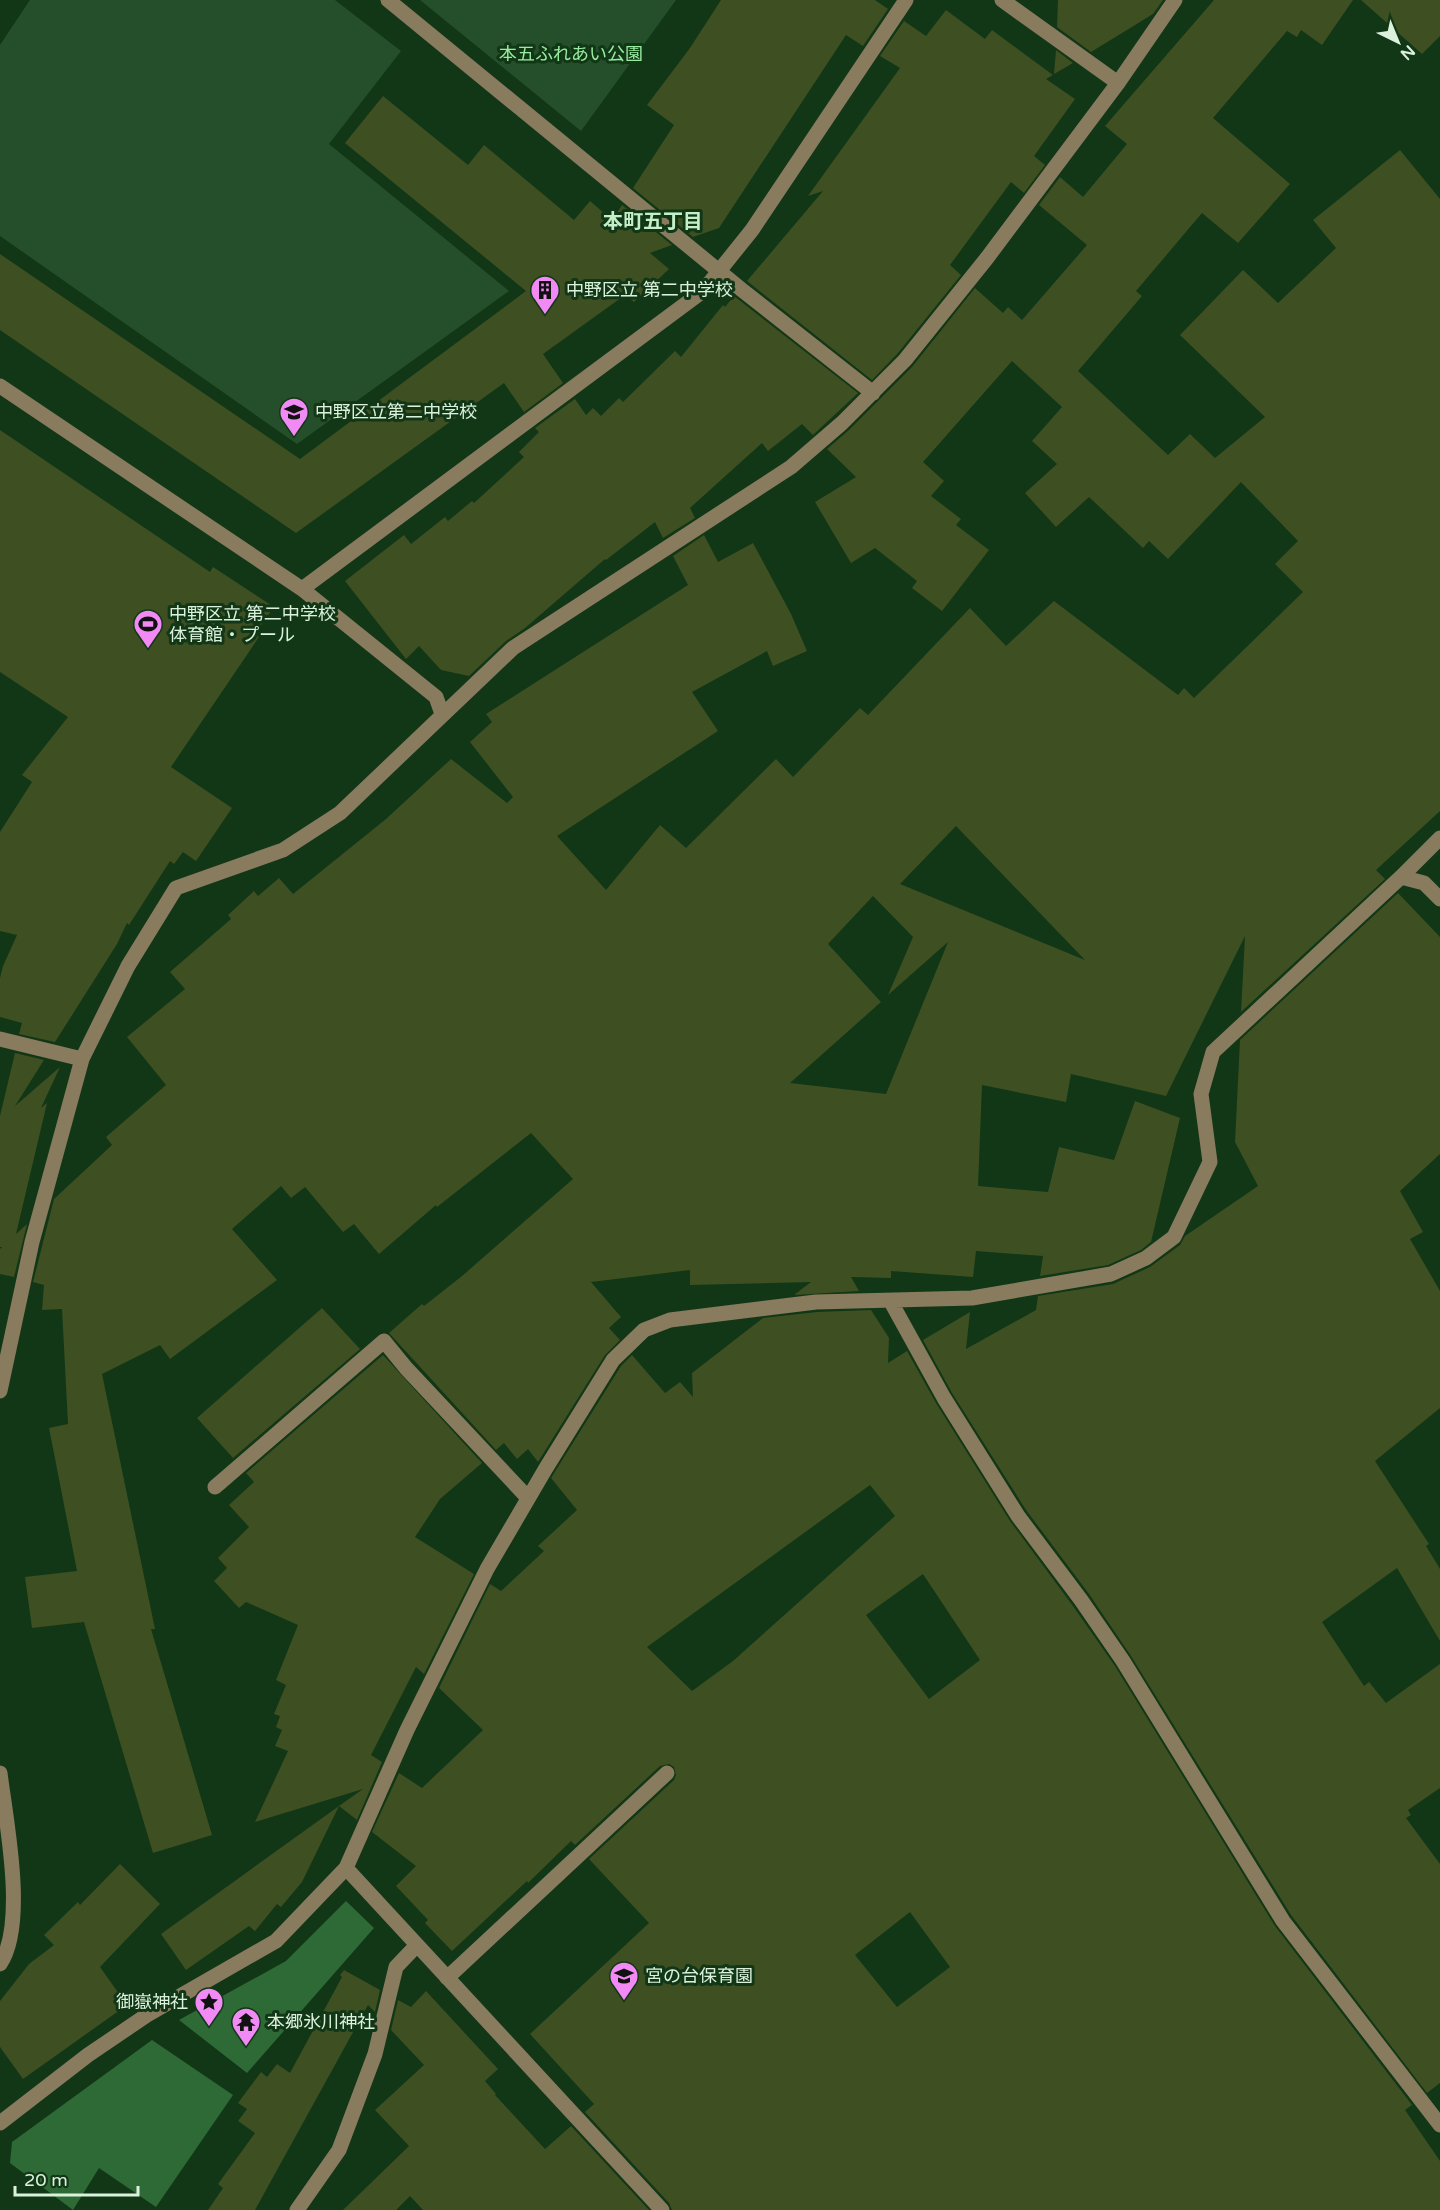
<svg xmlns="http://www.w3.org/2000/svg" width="1440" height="2210" font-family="'Varela Round','Noto Sans JP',sans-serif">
  <rect width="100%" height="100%" fill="#113717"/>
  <path fill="#254f2a" d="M30,0h305l66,51 -72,93 180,147 -212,153 -297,-208v-191z
    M420,0h256l-95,131z"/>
  <path fill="#2e6a36" d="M346,1901l28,27 -127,145 -68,-53 107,-59z
    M152,2040l81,55 -77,112 -57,-39 -26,42 -63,-47 2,-21z"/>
  <path fill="#3e4f22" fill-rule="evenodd" d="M721,0h154l13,9 -25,37 -17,-11 -127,193 -26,9 -60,-49 41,-63 -27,-20 43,-57z
    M1058,0h105l-10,14 -62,38 -34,-25z
    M1214,0h139l-31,45 -21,-15 -4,7 -10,-6 -74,87 77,66 -52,59 -36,-30 -66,78 6,5 -64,75 90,84 22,-21 25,24 50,-41 -85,-82 63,-65 35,33 58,-55 -23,-28 87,-70 40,49v612l-64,59 9,9 -144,133 4,-76 -79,160 -95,-22 -5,28 -84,-17 -4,101 70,6 11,-45 55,13 21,-59 45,17 -29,124 -10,8 -33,15 -68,11 3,-20 -67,-5 -3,26 -82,-6v7l-40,-1 8,14 -65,4 17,-13 -121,3v-15l-99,12 30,35 -12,11 11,12 -15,15 -67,107 -10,-13 -11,10 -13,-16 -8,7 -107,-117 33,-29 2,2 38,-30 111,-97 -42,-46 -94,74 -1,-2 -57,49 -25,-30 -11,8 -38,-45 -14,11 -10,-12 -49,43 45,51 -107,79 -10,-14 -58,29 53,255h-4l61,206 -59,18 -69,-231 -52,6 -7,-51 52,-6 -28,-143 19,-4 -6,-115 -20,1 2,-25 -11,-3 21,-83 58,-54 -6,-8 60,-52 -39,-48 58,-48 -15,-17 61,-53 -3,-4 26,-24 4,5 21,-18 14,16 93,-75 65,-60 56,44 6,-6 -43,-55 22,-20 -6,-8 202,-129 -15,-29 31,-21 14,27 35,-19 38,71 16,37 -34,15 -6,-15 -75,41 26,39 -161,105 49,54 54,-65 26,23 90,-89 17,18 67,-69 8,7 102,-107 36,38 48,-45 124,94 6,-7 10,10 109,-106 -28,-28 23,-23 -57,-59 -73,77 -19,-18 -6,7 -54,-51 -33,30 -31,-34 32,-29 -25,-23 30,-34 -50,-46 -89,101 21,19 -13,15 30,23 -5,6 33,25 -47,61 -30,-23 5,-7 -42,-33 -24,15 -36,-61 41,-25 -29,-28 22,-19 63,-63 63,-79 28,25 5,-6 14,13 65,-75 -48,-40 21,-28 23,20 44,-53 -22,-18zM956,826l129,134 -185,-76zM873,896l40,41 -25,58 60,-53 -62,152 -96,-11 91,-81 -53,-58z
    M1361,0h79v36l-18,18z
    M946,10l39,29 7,-9 61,45 -7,4 29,20 -41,57 11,9 -21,28 -13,-11 -61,83 11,10 -63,78 -26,27 -125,-99 76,-90 -15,5 92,-128 -20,-12 24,-35 22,15z
    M1056,50l17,13 -19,11z
    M383,96l85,69 16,-20 90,75 16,-19 22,19 10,-15 50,40 -22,8 19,16 -35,33 -9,-7 -82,59 20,29 -39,29 -20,-29 -208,150 -296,-203v-76l300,205 226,-168 -181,-148z
    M734,296l124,97 -45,42 -11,-11 -34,27 -6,-8 -72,65 5,10 -32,20 -8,-16 -49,38 -1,-1 -80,69 -19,13 -37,35 -28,-6 -22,-24 -13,13 -61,-78 59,-46 7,9 34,-27 3,4 24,-20 2,2 50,-46 -5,-5 20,-20 -4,-4 40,-29 11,16 7,-7 8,8 18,-18 4,4 52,-51 6,6 42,-52 2,2z
    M0,430l210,142 3,-5 61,40 -17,24 4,3 -90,133 61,41 -36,53 -13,-9 -9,12 -4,-3 -41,64 -2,-2 -10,21 -62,98 -36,-8 3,-11 -22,-6v-39l3,-12 14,-31 -17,-4v-99l32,-50 -10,-7 46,-58 -68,-45z
    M1398,893l42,44v217l-40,37 23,41 -13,7 30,52v117l-65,53 54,83 -3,2 14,23v72l-43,-73 -75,54 42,64 5,-4 17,21 54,-39v124l-32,22 3,5 -5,3 34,46v219l-13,10 -136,-178 -160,-259 -42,-62 -63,-84 -74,-117 -29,-53 47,-28 -4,37 70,-39 2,-14 75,-12 37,-17 30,-22 5,-9 73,-50 -23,-44 5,-102z
    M15,1053l29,7 -29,46 45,-39 -19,41 6,-5 -31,131 11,-10 -13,53 -14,-3v-25l2,-2h-2v-131z
    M322,1308l38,41 -127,109 -36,-40z
    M871,1310l18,28 -1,25 19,-12 29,52 74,118 63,85 42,60 160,260 137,179 -7,5 35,51v49h-768l-3,-7 -84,-91 9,-8 -64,-70 119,-111 -60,-64 85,-79 2,-5 -2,-8 -5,-3 -9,2 -85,79 -4,-4 -43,42 -1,-2 -75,70 -27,-28 3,-3 -32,-34 20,-20 -44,-34 27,-59 23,15 61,-58 -44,-42 51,-104 11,7 43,-40 -6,-5 39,-36 -26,-32 70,-112 11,-11 33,38 15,-11 13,15 -1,-24 71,-55 54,-6zM870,1485l25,31 -162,145 -41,30 -45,-44zM923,1574l57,86 -51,39 -63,-84zM910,1912l40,55 -53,40 -42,-52z
    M383,1355l99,108 -42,36 -25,38 59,37 -50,100 -8,-7 -45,88 11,7 -25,58 -18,-14 24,-17 -108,33 33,-71 -13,-5 7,-16 -6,-3 4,-11 -6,-2 12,-29 -10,-5 22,-55 -52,-23 -7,6 -25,-27 13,-13 -9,-10 31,-31 -20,-22 25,-23 -8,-9z
    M339,1806l-37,76 -21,25 -4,-3 -22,27 -6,-5 -63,44 -25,-36z
    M120,1864l40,40 -60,63 27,38 -104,74 -23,-32v-46l29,-37 25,-19 -10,-10 34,-33 2,3z
    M344,1970l36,20 -5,22 -7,-7 -113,205h-47l15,-22 -5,-4 37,-51 -17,-12 9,-12 -9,-6 23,-31 6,5 10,-13 13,9 52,-96 -2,-2z
    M426,1991l72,78 -13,12 11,13 -1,1 50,54 26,-23 78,84h-226l-13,-14 -14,14h-53l66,-64 -34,-36 49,-45 -33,-35 7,-30 13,7z"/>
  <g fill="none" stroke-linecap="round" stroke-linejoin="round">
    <path stroke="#897b5d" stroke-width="15" d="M388,0l354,290 131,103
      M1002,0l116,83
      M0,386l302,203 134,108 6,17
      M302,589l401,-298 49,-61 154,-230
      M1401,877l23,6 16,16
      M0,1039l82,20
      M891,1302l53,96 74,118 63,84 42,61 160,260 157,204
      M0,1391l32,-149 50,-183 46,-93 48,-78 107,-38 57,-37 173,-165 278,-181 51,-44 63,-63 82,-102 131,-175 57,-83
      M215,1487l169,-146 22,27 122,130
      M0,1773c6,48 27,151 0,191
      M346,1868l316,342
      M447,1978l220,-205
      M0,2123l88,-68 59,-40 129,-74 70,-73 61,-138 80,-161 59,-101 67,-108 31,-30 26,-10 146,-18 156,-4 139,-24 35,-16 28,-21 36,-75 -9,-68 12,-42 188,-175 39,-39
      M297,2210l42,-60 36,-96 21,-87 21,-22"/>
  </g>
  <defs>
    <g id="building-pin" transform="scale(1.5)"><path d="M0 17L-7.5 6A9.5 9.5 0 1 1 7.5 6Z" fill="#f18af4" stroke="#113717"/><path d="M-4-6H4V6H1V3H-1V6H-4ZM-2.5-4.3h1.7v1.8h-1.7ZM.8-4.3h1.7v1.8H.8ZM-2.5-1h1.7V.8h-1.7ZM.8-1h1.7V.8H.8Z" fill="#111"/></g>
    <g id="school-pin" transform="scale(1.5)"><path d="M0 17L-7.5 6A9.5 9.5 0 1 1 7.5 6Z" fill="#f18af4" stroke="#113717"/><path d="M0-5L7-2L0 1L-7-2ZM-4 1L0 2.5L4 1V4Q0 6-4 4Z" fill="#111"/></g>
    <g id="stadium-pin" transform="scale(1.5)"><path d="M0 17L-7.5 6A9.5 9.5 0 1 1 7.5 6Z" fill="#f18af4" stroke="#113717"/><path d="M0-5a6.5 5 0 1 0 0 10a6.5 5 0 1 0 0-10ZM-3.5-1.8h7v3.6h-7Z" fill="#111"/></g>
    <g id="sight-pin" transform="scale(1.5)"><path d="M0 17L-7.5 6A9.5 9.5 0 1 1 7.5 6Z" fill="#f18af4" stroke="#113717"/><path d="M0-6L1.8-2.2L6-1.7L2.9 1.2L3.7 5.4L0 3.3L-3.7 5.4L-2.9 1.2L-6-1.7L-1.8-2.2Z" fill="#111"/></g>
    <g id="temple-pin" transform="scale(1.5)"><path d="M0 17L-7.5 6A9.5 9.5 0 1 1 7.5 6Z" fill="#f18af4" stroke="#113717"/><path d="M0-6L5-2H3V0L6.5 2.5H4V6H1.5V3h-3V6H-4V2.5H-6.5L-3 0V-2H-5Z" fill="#111"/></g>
  </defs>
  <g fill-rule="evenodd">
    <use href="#building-pin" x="545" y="290"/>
    <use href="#school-pin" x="294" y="412"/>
    <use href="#stadium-pin" x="148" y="624"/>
    <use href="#school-pin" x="624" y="1976"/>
    <use href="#sight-pin" x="209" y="2002"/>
    <use href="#temple-pin" x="246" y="2022"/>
  </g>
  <g text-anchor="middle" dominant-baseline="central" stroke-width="6" stroke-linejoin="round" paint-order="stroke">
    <g font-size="18" fill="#98ec9f" stroke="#113717">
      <text x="571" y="54">本五ふれあい公園</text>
    </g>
    <g font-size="18" fill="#dcf1dc" stroke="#113717" text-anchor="start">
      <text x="566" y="290">中野区立 第二中学校</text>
      <text x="315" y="412">中野区立第二中学校</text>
      <text x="169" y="614">中野区立 第二中学校<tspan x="169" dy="21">体育館・プール</tspan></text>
      <text x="645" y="1976">宮の台保育園</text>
      <text x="188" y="2002" text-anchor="end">御嶽神社</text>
      <text x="267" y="2022">本郷氷川神社</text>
    </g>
    <g font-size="20" font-weight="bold" fill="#c5f0c7" stroke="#113717">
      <text x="653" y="222">本町五丁目</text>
    </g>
  </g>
  <g transform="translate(1398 42) rotate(137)" stroke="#113717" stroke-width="4.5" paint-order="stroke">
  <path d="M0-4.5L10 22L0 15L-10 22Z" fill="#dcf1dc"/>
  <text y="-9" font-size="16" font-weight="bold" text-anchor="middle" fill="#dcf1dc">N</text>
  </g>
  <path d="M15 2186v9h123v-9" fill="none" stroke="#dcf1dc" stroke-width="3"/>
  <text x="24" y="2186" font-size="18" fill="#dcf1dc" stroke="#113717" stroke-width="4.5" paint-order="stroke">20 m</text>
</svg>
